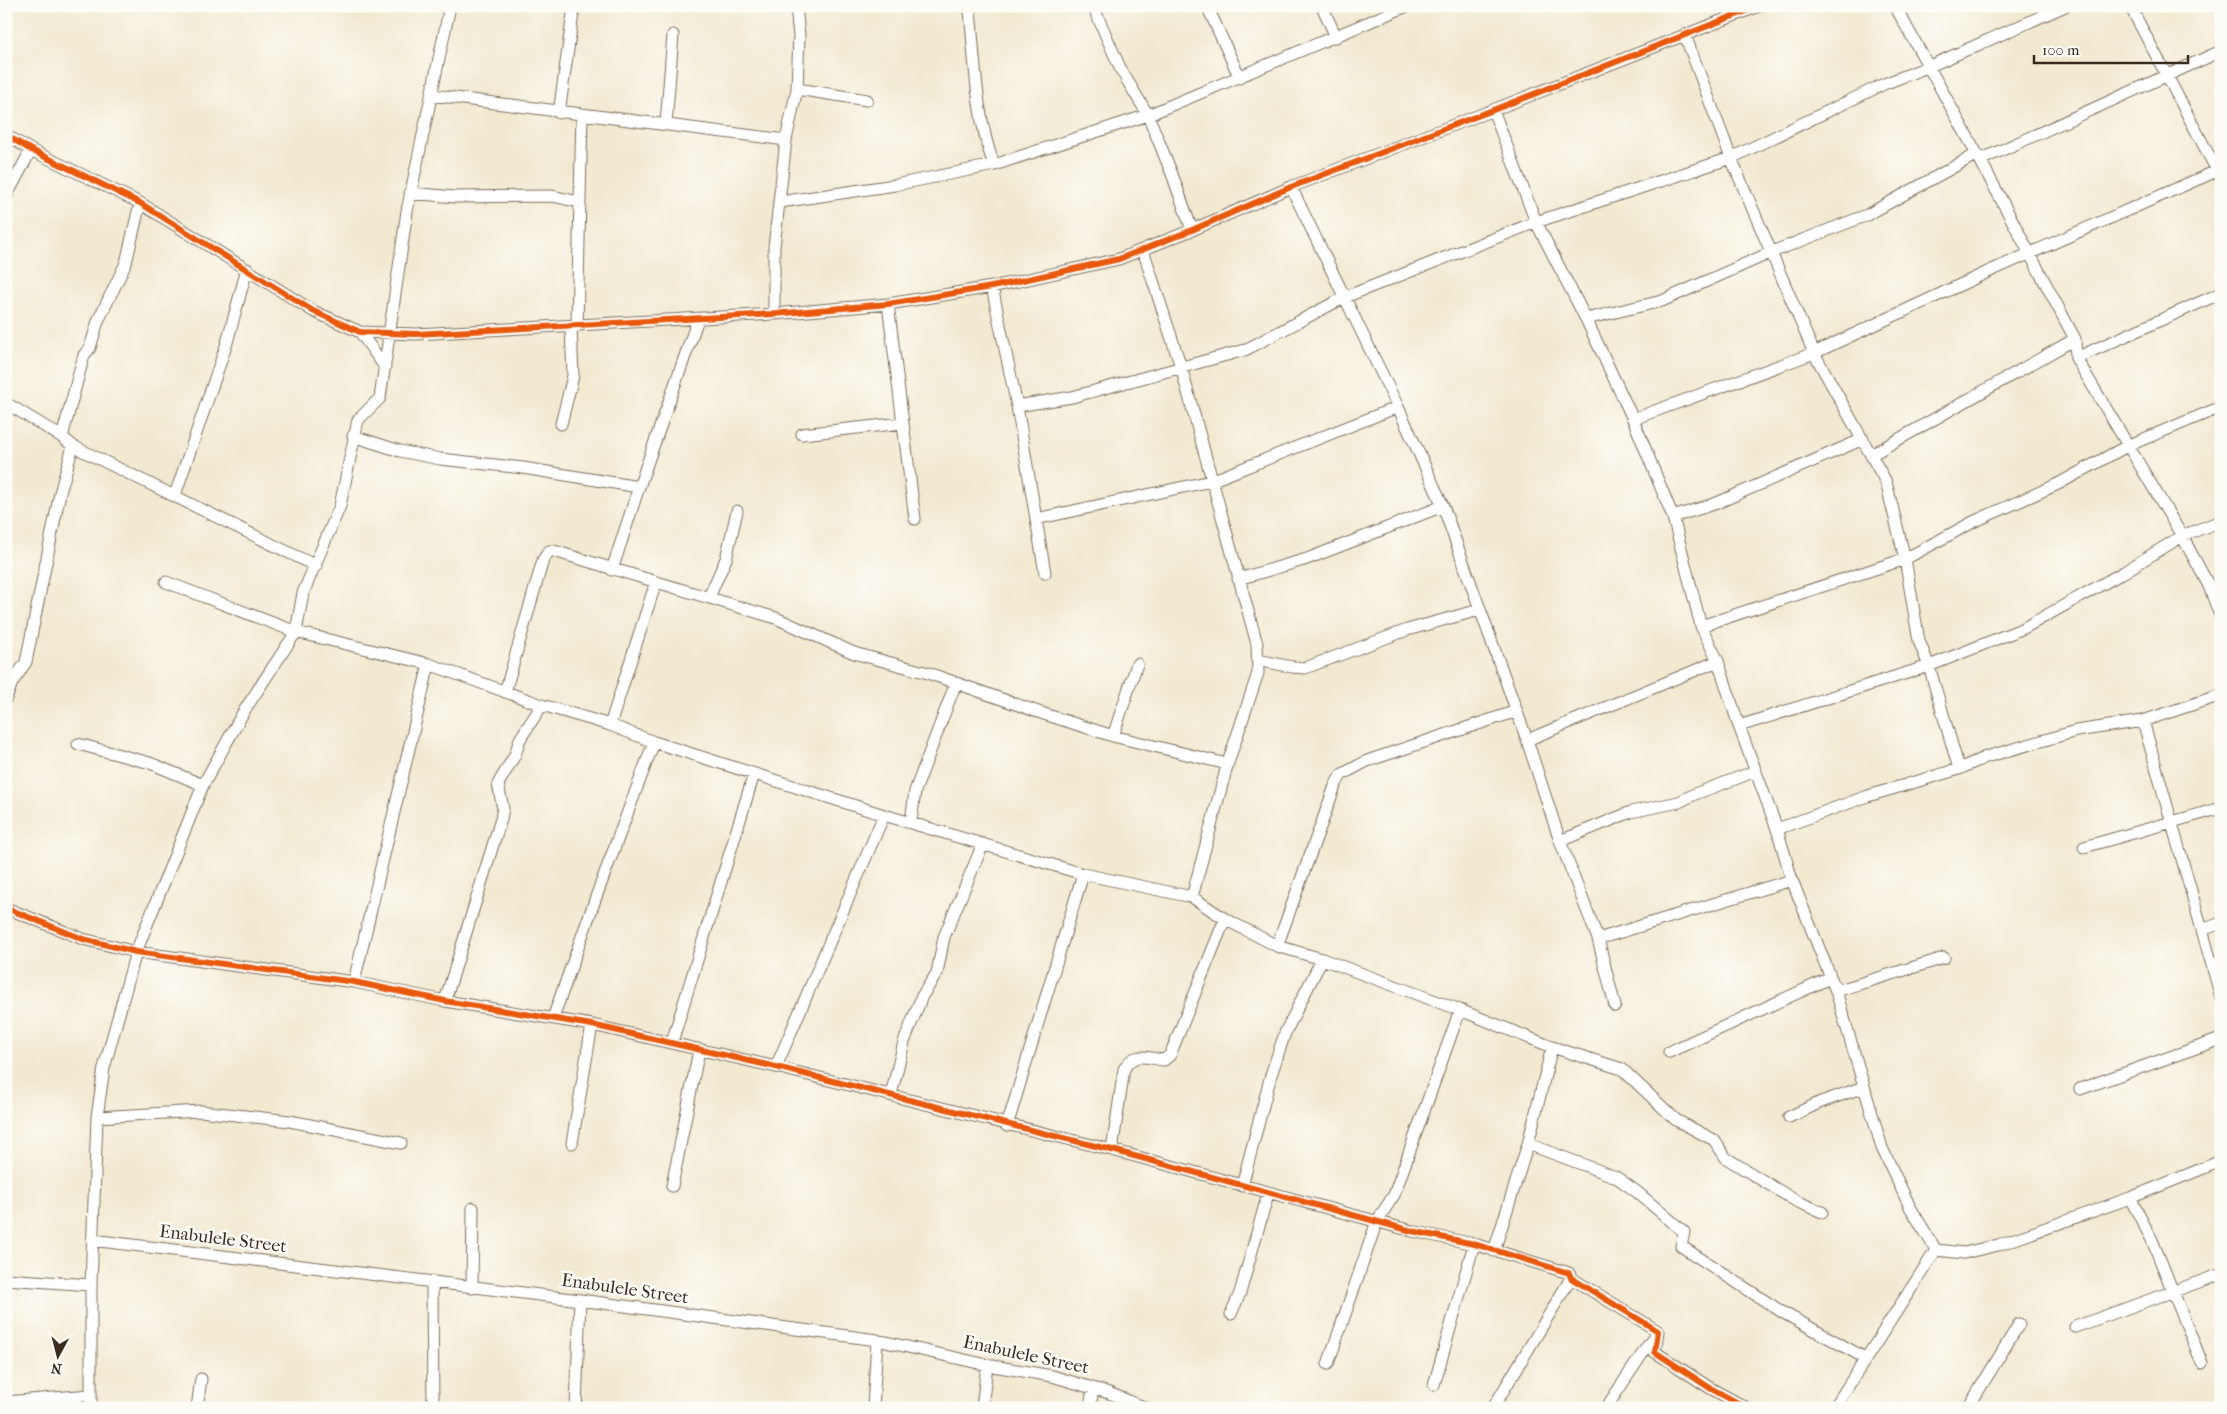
<svg xmlns="http://www.w3.org/2000/svg" width="2227" height="1414" font-family="'IM FELL French Canon',serif">
  <rect width="100%" height="100%" fill="#fdfcf7"/>
  <filter id="ink" filterUnits="userSpaceOnUse"><feTurbulence type="fractalNoise" baseFrequency=".02" numOctaves="2"/><feDisplacementMap in="SourceGraphic" scale="10" xChannelSelector="R" yChannelSelector="G"/><feConvolveMatrix kernelMatrix="1 2 1 2 8 2 1 2 1" color-interpolation-filters="sRGB"/></filter>
  <filter id="wash" filterUnits="userSpaceOnUse"><feTurbulence type="fractalNoise" baseFrequency=".0096" numOctaves="4" result="noise"/><feDisplacementMap in="SourceGraphic" scale="20" xChannelSelector="R" yChannelSelector="G"/><feGaussianBlur stdDeviation="1.12" result="paint"/><feColorMatrix in="noise" values="0 0 0 0 0 0 0 0 0 0 0 0 0 0 0 0 0 1.4 0 .05"/><feComposite in="paint" operator="in"/></filter>
  <g filter="url(#wash)">
    <rect width="100%" height="100%" fill="#f2e9d1"/>
  </g>
  <g filter="url(#ink)">
    <g fill="none" stroke-linecap="round" stroke-linejoin="round">
      <g stroke="#7b6d5d" stroke-width="13">
        <path id="minor" d="M966,6l4,5c5,51 6,106 24,154l154,-50 259,-109
          M1093,6l28,64 27,45 24,59 20,56
          M1207,6l33,72
          M1322,6l14,31
          M1895,6l82,148 98,185 1,19 106,178 27,50 12,32
          M2130,6l91,172
          M797,89l70,11
          M432,95l354,45
          M1493,110l43,112 50,97 47,100 40,98 28,109 17,35 21,65 38,103 15,51 44,111 46,157 28,59 26,43 28,3 34,-8 132,-47 91,-37
          M559,113l15,-107
          M666,124l7,-89
          M6,135l25,15 109,53 173,108 47,21 56,2 358,-20 114,-10 104,-17 127,-28 73,-29 99,-43 202,-77 266,-104
          M1980,160l241,-109
          M1291,187l107,220 45,99 84,234 33,101 38,98 194,-59
          M410,193l45,4 97,-1 27,6
          M6,197l25,-47
          M780,202l115,-17 99,-20
          M1143,250l38,117 76,277 1,29 -31,93 -35,131
          M992,287l25,119 28,167
          M888,304l27,215
          M774,314v-67l12,-107 11,-51 2,-53 -3,-30
          M1586,319l76,-18 110,-49 95,-37 110,-61
          M577,326l5,-212
          M360,332l25,35
          M2076,358l145,-65
          M6,403l56,34 11,9 243,120
          M1017,406l55,-9 173,-47 100,-53 191,-75 195,-64 -46,-123
          M1633,419l181,-66 176,-82 231,-102
          M561,424l12,-48 -2,-49
          M802,434l101,-11
          M353,436l47,15 40,8 83,9 116,19
          M62,437l22,-82 6,-7 8,-27 28,-58 14,-60
          M1871,455l204,-116
          M175,495l51,-149 21,-77
          M1673,517l44,-14 146,-64
          M1036,519l175,-38 187,-74
          M612,570l27,-83 59,-168
          M1238,579l69,-20 136,-53
          M166,582l130,50 133,32 113,41 68,20 44,17 230,73 199,59 109,23 33,22 52,27 45,13 138,51 92,37 70,22 54,51 38,20 12,18 70,43 26,11
          M709,597l17,-38 11,-48
          M1701,626l204,-67 68,-37 85,-38 69,-38 94,-39
          M1257,660l35,7 13,1 102,-38 72,-20
          M505,692l38,-132 6,-9h5l222,67 78,35 74,20 113,40 72,23 114,28
          M2221,695l-78,26 78,276
          M6,698l6,-15 14,-21 34,-169 13,-47
          M610,725l46,-143
          M1739,726l190,-60 95,-38 100,-56 58,-36 39,-15
          M1113,736l24,-72
          M1527,740l191,-79
          M78,744l72,19 53,22
          M1959,769l-30,-103 -10,-25 -14,-82 -19,-77 -72,-129 -83,-195 153,-74 46,-18 135,-60
          M911,822l4,-31 40,-106
          M1777,829l91,-33 91,-27 27,-12 90,-26 67,-10
          M1560,841l71,-29 48,-10 16,-8 61,-23
          M2084,847l137,-39
          M6,908l77,31 53,13 218,30 91,19 147,24 184,42 336,83 300,81 62,13 95,29 2,5 87,53 -3,21 55,36 37,20
          M2202,930l19,-7
          M1598,939l17,67
          M1277,946l58,-160 6,-11 26,-14 150,-50
          M354,982l75,-318
          M1836,991l108,-33
          M445,1001l56,-182 2,-11 -5,-24 17,-29 5,-16 22,-34
          M553,1018l43,-121 58,-155
          M672,1042l82,-268
          M1669,1052l161,-74
          M776,1067l108,-252
          M2080,1089l141,-50
          M891,1095l13,-53 18,-46 15,-23 7,-36 39,-93
          M97,1117l103,-6 90,10 111,22
          M1789,1117l32,-15 43,-15
          M1007,1126l76,-252
          M572,1143l20,-118
          M1528,1144l24,-97
          M1112,1150l12,-81c10,-18 22,-11 40,-9l6,-5 55,-136
          M672,1186l27,-136
          M1242,1186l29,-111 14,-42 37,-74
          M2130,1198l22,42 50,123
          M92,1240l488,60 297,40 110,25 65,11 57,17 37,15
          M1494,1251l34,-107 88,33 21,15 47,40 -3,14 101,66 83,46
          M6,1279l85,6
          M432,1284l1,124
          M472,1288l1,-80
          M1231,1314l9,-21 28,-99
          M2075,1327l146,-53
          M1328,1364l49,-143 17,-26 66,-185
          M1434,1385l40,-141
          M6,1402l84,-7
          M91,1408v-123l6,-168 7,-49 32,-116 67,-167 41,-74 52,-79 7,-39 37,-87 18,-86 22,-22 27,-187 43,-205
          M197,1408l4,-29
          M576,1408l4,-108
          M873,1408l4,-68
          M982,1408l5,-43
          M1090,1408l3,-20
          M1493,1408l78,-130
          M1606,1408l49,-73
          M1834,1408l102,-158
          M1968,1408l51,-84"/>
      </g>
      <use href="#minor" stroke="#fff" stroke-width="11"/>
      <g stroke="#fdfcf7" stroke-width="9">
        <path id="cycleway" d="M6,135l25,15 109,53 173,108 47,21 56,2 358,-20 114,-10 104,-17 127,-28 73,-29 99,-43 202,-77 266,-104
          M6,908l77,31 53,13 218,30 91,19 147,24 184,42 336,83 300,81 62,13 95,29 2,5 87,53 -3,21 55,36 37,20"/>
      </g>
      <use href="#cycleway" stroke="#e8590c" stroke-width="6"/>
    </g>
  </g>
  <g text-anchor="middle" dominant-baseline="central" stroke-width="5" stroke-linejoin="round" paint-order="stroke">
    <g font-size="18" fill="#3b2a1e" stroke="#fdfcf7">
      <text transform="translate(223 1239) rotate(7)">Enabulele Street</text>
      <text transform="translate(625 1289) rotate(8)">Enabulele Street</text>
      <text transform="translate(1026 1355) rotate(12)">Enabulele Street</text>
    </g>
  </g>
  <rect width="2227" height="1414" fill="none" stroke="#fdfcf7" stroke-width="25"/>
  <g transform="translate(58 1356) rotate(187)" stroke="#fdfcf7" stroke-width="4" paint-order="stroke">
  <path d="M0-4L9 19L0 12L-9 19Z" fill="#3b2a1e"/>
  <text y="-8" font-size="14" font-weight="bold" text-anchor="middle" fill="#3b2a1e">N</text>
  </g>
  <path d="M2034 55v8h154v-8" fill="none" stroke="#3b2a1e" stroke-width="2.5"/>
  <text x="2042" y="55" font-size="15" fill="#3b2a1e" stroke="#fdfcf7" stroke-width="4" paint-order="stroke">100 m</text>
</svg>
